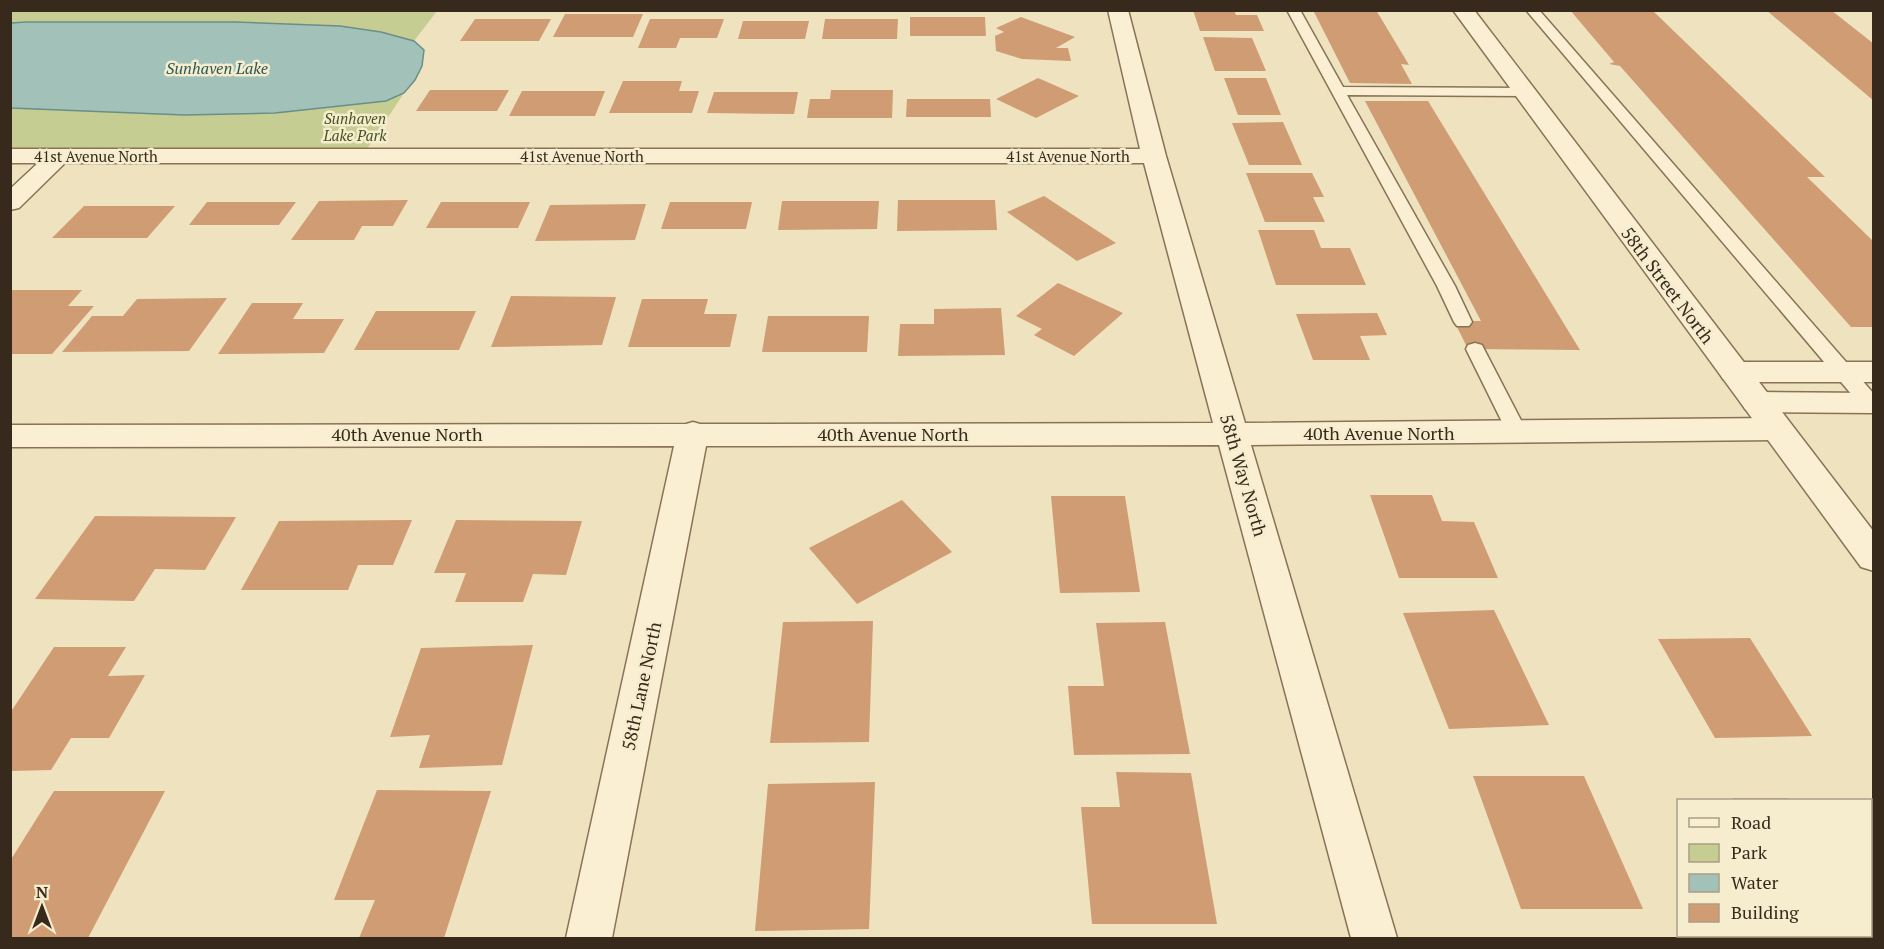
<svg xmlns="http://www.w3.org/2000/svg" width="1884" height="949" font-family="'PT Serif',serif">
  <rect width="100%" height="100%" fill="#efe2bf"/>
  <path fill="#c5cd92" d="M11,10l426,1 -23,30c-40,-11 -78,-15 -118,-17l-285,-1z
    M404,93l-37,56h-356v-41l173,7 91,-2 111,-12z"/>
  <path fill="#a2c1b9" stroke="#698f87" stroke-width="1.5" d="M26,22h209l105,4 41,6 33,9 10,9 -2,16 -7,14 -11,13 -18,8 -111,12 -91,2 -173,-7v-85z"/>
  <path fill="#cf9c73" d="M1193,10h41l2,5h21l7,16h-64z
    M1313,10h63l33,55 -8,-1 11,20 -62,-1z
    M1570,10h82l173,167h-18l67,65v85h-23l-231,-261 -11,-2 5,-2z
    M1766,10h65l43,34v57z
    M565,14h78l-10,23h-80z
    M910,17h75l1,19h-76z
    M1021,17l54,20 -19,11h12l3,13 -49,-2 -26,-8 -1,-15 9,-4 -8,-4z
    M475,19h76l-12,22h-79z
    M650,19h74l-7,19h-37l-4,10h-38z
    M825,19h73l-1,20h-75z
    M743,21h66l-4,18h-67z
    M1203,37l49,1 14,33h-51z
    M1038,78l41,18 -43,22 -40,-19z
    M1224,78h42l15,37h-43z
    M623,81h59l-3,10h20l-7,22h-83z
    M430,90h79l-12,21h-81z
    M831,90h62l-1,28h-85l3,-19h20z
    M522,91h83l-10,25h-86z
    M714,92h84l-4,22 -87,-1z
    M907,99h83l1,18h-85z
    M1365,101h63l152,249 -112,-1 -14,-28h27z
    M1283,122l19,43h-53l-17,-42z
    M1246,173h66l12,24h-11l12,25h-60z
    M1044,196l72,47 -39,18 -70,-49z
    M408,200l-15,26h-31l-8,14h-63l28,-39z
    M898,200h97l2,30 -100,1z
    M782,201h97l-2,28 -99,1z
    M207,202h89l-17,23h-90z
    M441,202h89l-12,26h-92z
    M670,202h82l-6,27h-85z
    M646,204l-11,36 -100,1 15,-36z
    M84,206h91l-28,32h-95z
    M1258,230h56l7,18h29l16,37h-90z
    M1058,283l65,30 -49,43 -40,-21 8,-6 -26,-13z
    M10,290h72l-14,16h26l-42,48h-42z
    M511,296l105,1 -14,48 -111,2z
    M227,298l-38,53 -127,1 30,-36h31l14,-17z
    M642,299h66l-4,15h33l-7,33h-102z
    M252,303h51l-10,16h51l-20,34 -106,1z
    M1001,308l4,47 -107,1 2,-32h34v-15z
    M376,311h100l-17,39h-105z
    M1377,313l10,22 -27,1 10,24h-57l-17,-46z
    M768,316h101l-2,36h-105z
    M1370,495h62l10,26 32,1 24,56h-99z
    M1051,496h74l15,96 -80,1z
    M902,500l50,52 -95,52 -48,-56z
    M95,516l141,1 -31,53 -50,-1 -21,32 -99,-2z
    M412,520l-19,45h-35l-10,25h-107l38,-69z
    M456,520l126,1 -16,54 -33,-1 -10,28h-68l11,-29h-32z
    M1494,610l55,115 -100,4 -46,-116z
    M873,621l-4,121 -99,1 13,-121z
    M1165,622l25,132 -116,1 -6,-69h36l-8,-63z
    M1750,638l62,98 -97,2 -57,-99z
    M533,645l-31,120 -83,3 11,-33 -40,2 31,-89z
    M54,647h72l-18,29 37,-1 -36,63h-38l-20,32 -41,1v-58z
    M1116,772l75,1 26,151h-125l-11,-117h39z
    M1473,776h111l59,133h-122z
    M875,782l-6,147 -114,2 13,-147z
    M377,790l114,1 -47,147h-85l16,-38h-41z
    M54,791h111l-77,147h-78v-77z
    M1733,798h55v2h-54z
    M1870,832l4,5v87h-4z"/>
  <g fill="none" stroke-linecap="round" stroke-linejoin="round">
    <g stroke="#887357" stroke-width="3">
      <path id="service" d="M1287,10h13l43,77 180,1 7,4 -7,4 -176,-1 108,191 17,36 -3,4h-12l-3,-4 -17,-36z
        M1526,10h13l335,384v15l-11,-1z
        M1475,343l7,2 2,4 43,83 -3,5 -7,2 -7,-2 -3,-5 -41,-83 2,-4z"/>
    </g>
    <g stroke="#887357" stroke-width="3">
      <path id="minor" d="M1108,10h20l38,146 79,267 531,-5 11,3 5,8 -5,8 -11,3 -525,5 146,493h-46l-132,-493 -513,1 -94,492h-46l108,-492 -664,1v-22l676,-1 7,-2 7,2 513,-1 -69,-260h-1079l-46,45 -9,2v-21l28,-26h-28v-14h1130z
        M1734,362h140v20h-140l-11,-3 -4,-7 4,-7z
        M1756,392l118,1v20l-118,-1 -11,-3 -4,-7 4,-7z"/>
    </g>
    <g stroke="#887357" stroke-width="3">
      <path id="tertiary" d="M1453,10h21l400,522v39l-13,-4z"/>
    </g>
    <use href="#service" fill="#faefd2" fill-rule="evenodd"/>
    <use href="#minor" fill="#faefd2" fill-rule="evenodd"/>
    <use href="#tertiary" fill="#faefd2" fill-rule="evenodd"/>
  </g>
  <g text-anchor="middle" dominant-baseline="central" stroke-width="5" stroke-linejoin="round" paint-order="stroke">
    <g font-size="15" font-style="italic" fill="#465422" stroke="#f6ecce">
      <text x="355" y="118">Sunhaven<tspan x="355" dy="17">Lake Park</tspan></text>
    </g>
    <g font-size="15" fill="#372a1c" stroke="#f6ecce">
      <text x="96" y="156">41st Avenue North</text>
      <text x="582" y="156">41st Avenue North</text>
      <text x="1068" y="156">41st Avenue North</text>
    </g>
    <g font-size="16" font-style="italic" fill="#2a5856" stroke="#f6ecce">
      <text x="217" y="68">Sunhaven Lake</text>
    </g>
    <g font-size="18" fill="#372a1c" stroke="#f6ecce">
      <text transform="translate(1668 285) rotate(53)">58th Street North</text>
      <text x="1379" y="433">40th Avenue North</text>
      <text x="407" y="434">40th Avenue North</text>
      <text x="893" y="434">40th Avenue North</text>
      <text transform="translate(1244 475) rotate(74)">58th Way North</text>
      <text transform="translate(641 686) rotate(-78)">58th Lane North</text>
    </g>
  </g>
  <rect width="1884" height="949" fill="none" stroke="#372a1c" stroke-width="24"/>
  <rect x="1677" y="799" width="195" height="138" fill="#f6ecce" stroke="#aa9e87" stroke-width="1.5"/>
  <rect x="1689" y="818" width="30" height="9" fill="#faefd2" stroke="#aa9e87" stroke-width="1.5"/>
  <text x="1731" y="829" font-size="18" fill="#372a1c">Road</text>
  <rect x="1689" y="844" width="30" height="18" fill="#c5cd92" stroke="#aa9e87" stroke-width="1.5"/>
  <text x="1731" y="859" font-size="18" fill="#372a1c">Park</text>
  <rect x="1689" y="874" width="30" height="18" fill="#a2c1b9" stroke="#aa9e87" stroke-width="1.5"/>
  <text x="1731" y="889" font-size="18" fill="#372a1c">Water</text>
  <rect x="1689" y="904" width="30" height="18" fill="#cf9c73" stroke="#aa9e87" stroke-width="1.5"/>
  <text x="1731" y="919" font-size="18" fill="#372a1c">Building</text>
  <g transform="translate(42 907)" stroke="#f6ecce" stroke-width="4.5" paint-order="stroke">
  <path d="M0-4.5L10 22L0 15L-10 22Z" fill="#372a1c"/>
  <text y="-9" font-size="16" font-weight="bold" text-anchor="middle" fill="#372a1c">N</text>
  </g>
</svg>
